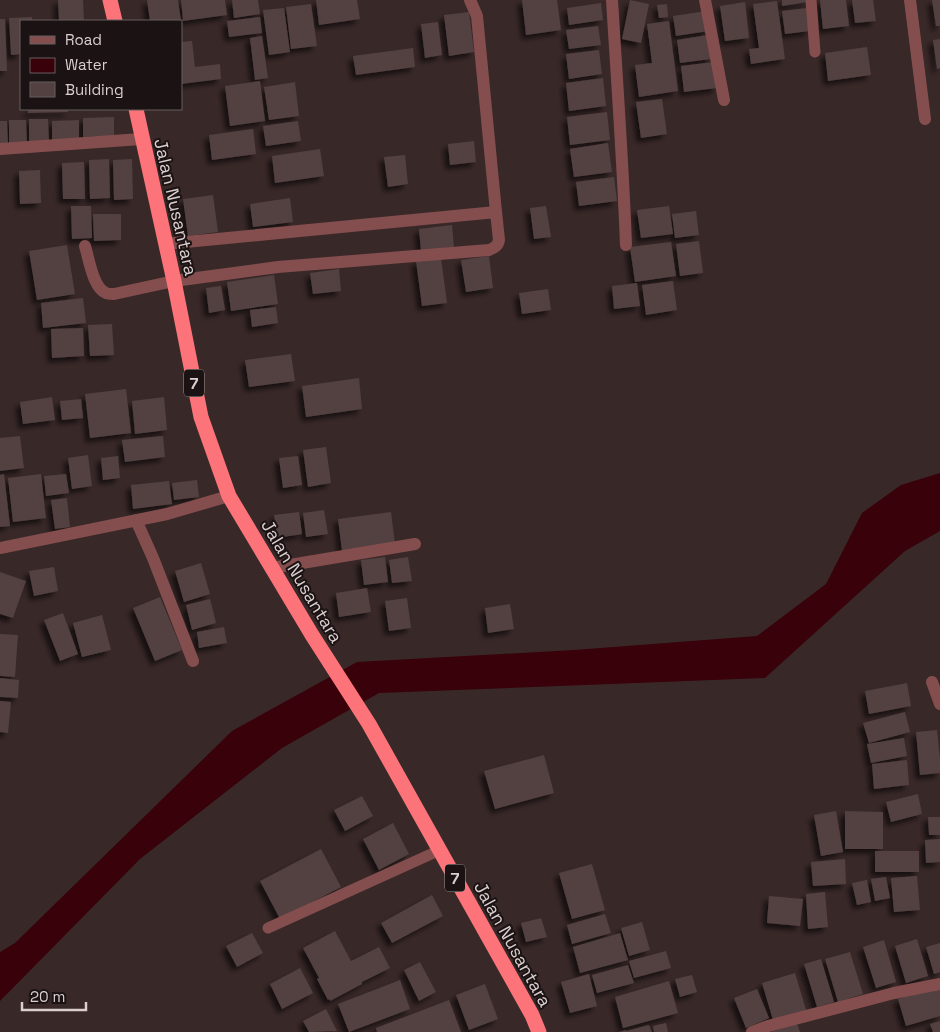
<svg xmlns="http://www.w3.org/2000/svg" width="940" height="1032" font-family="'Space Grotesk',sans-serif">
  <defs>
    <filter id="shadow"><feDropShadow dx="-4.5" dy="4.5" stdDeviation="2.5" flood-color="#0009"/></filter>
  </defs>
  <rect width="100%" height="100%" fill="#392828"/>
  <path fill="#390109" d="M940,473v58l-35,20 -140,127 -386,15 -97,55 -142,111 -140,142v-49l15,-9 217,-212 125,-69 217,-12 183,-14 69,-52 36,-71 39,-28z"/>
  <path fill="#524140" filter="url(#shadow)" d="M58,0h25l1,21h-25z
    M147,0h31l3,21h-31z
    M181,0h44l2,15 -44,6z
    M232,0h26l2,14 -26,4z
    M316,0h41l3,19 -41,6z
    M522,0h35l4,30 -35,5z
    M630,0l19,4 -8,39 -19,-4z
    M782,0h26v2l-26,4z
    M820,0h26l3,26 -26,3z
    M852,0h21l3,21 -21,2z
    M932,0h8v26h-4z
    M777,1l8,58 -34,5 -2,-15 10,-1 -6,-44z
    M745,2l4,36 -24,3 -5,-35z
    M601,3l2,17 -34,5 -2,-17z
    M311,4l6,42 -26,3 -5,-42z
    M667,4l1,13 -9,1 -2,-13z
    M284,8l6,44 -21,3 -6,-45z
    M807,8l3,23 -25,3 -3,-23z
    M706,11l3,20 -33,5 -3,-20z
    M469,12l5,40 -25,4 -5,-41z
    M32,17v4h-11v33l-10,1 -2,-37z
    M260,17l2,16 -33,4 -2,-16z
    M0,19h5l2,52h-7z
    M669,21l9,70 -39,6 -4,-32 17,-2 -5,-39z
    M438,22l4,33 -17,3 -4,-34z
    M598,26l3,19 -32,4 -3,-19z
    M708,35l3,24 -31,4 -3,-23z
    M262,36l6,42 -13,2 -5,-42z
    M940,39v29l-3,1 -4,-29z
    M192,41l3,26 25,-3 1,15 -40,5v-42z
    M867,47l4,28 -43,6 -3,-28z
    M413,48l2,19 -59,8 -3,-19z
    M599,50l3,24 -33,5 -3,-25z
    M714,62l3,26 -33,4 -3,-26z
    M603,78l3,28 -37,5 -3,-28z
    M260,81l5,40 -35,5 -5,-40z
    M295,82l4,34 -30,4 -5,-33z
    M662,99l5,35 -26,4 -5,-36z
    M28,109h40v3l-40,1z
    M607,112l3,28 -40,5 -3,-28z
    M114,117v19l-31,1v-19z
    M29,119h19l1,25h-20z
    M9,120h17l1,25h-18z
    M79,120v20l-27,1v-20z
    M0,121h7l1,23h-8z
    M298,121l3,20 -35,5 -3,-20z
    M253,129l3,25 -44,6 -3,-25z
    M474,141l2,21 -26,3 -2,-21z
    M608,143l4,29 -38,5 -4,-28z
    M320,149l4,27 -49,7 -3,-27z
    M405,155l3,29 -20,3 -4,-30z
    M109,159l1,39 -20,1 -1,-39z
    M132,159l1,40 -19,1 -1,-40z
    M84,162l1,37h-22l-1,-36z
    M40,170l1,33 -21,1 -1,-33z
    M614,177l3,24 -38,5 -3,-24z
    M213,195l5,37 -30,4 -5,-37z
    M290,198l3,24 -40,5 -3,-23z
    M71,206h20l1,32 -20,1z
    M546,206l5,31 -17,2 -4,-31z
    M669,206l4,28 -32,4 -4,-28z
    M696,211l3,24 -24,3 -3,-24z
    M93,214h28v26l-27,1z
    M452,225l2,22 -33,4 -2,-22z
    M699,241l4,32 -23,3 -4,-32z
    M671,242l5,34 -41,6 -5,-35z
    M67,245l8,49 -38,6 -8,-49z
    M489,256l4,32 -27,4 -5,-32z
    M441,258l6,45 -25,3 -6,-45z
    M339,269l2,22 -28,3 -3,-21z
    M274,275l4,29 -47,7 -4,-29z
    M673,281l4,29 -31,5 -4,-30z
    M637,283l3,23 -26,3 -2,-23z
    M221,286l4,24 -16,3 -3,-25z
    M548,289l3,21 -29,4 -3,-21z
    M83,298l3,25 -43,5 -2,-25z
    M276,307l2,16 -26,4 -2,-17z
    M112,324l2,31 -24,1 -2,-31z
    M83,328l1,28 -32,2 -1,-29z
    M291,354l4,27 -46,6 -4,-27z
    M359,378l3,31 -56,8 -4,-31z
    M126,389l5,44 -41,5 -5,-44z
    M52,397l3,23 -32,4 -3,-22z
    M164,397l3,33 -32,4 -3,-33z
    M81,399l2,19 -21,2 -2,-19z
    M20,436l4,32 -24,3v-33z
    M163,436l2,21 -40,5 -3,-22z
    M326,447l5,36 -23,4 -5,-37z
    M88,455l4,31 -20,3 -4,-31z
    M118,456l2,22 -17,2 -2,-22z
    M298,456l4,29 -19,3 -4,-30z
    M4,474l6,52 -10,1v-52z
    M41,474l5,44 -33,4 -5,-44z
    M66,474l3,19 -23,3 -2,-20z
    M197,480l2,17 -25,3 -2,-17z
    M169,481l3,23 -39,5 -2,-24z
    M67,498l3,29 -15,2 -4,-29z
    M324,510l4,24 -22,3 -3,-24z
    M299,512l3,22 -25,4 -3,-23z
    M391,512l4,32 -53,7 -4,-32z
    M385,557l3,25 -24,3 -3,-25z
    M408,557l4,24 -20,2 -3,-23z
    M201,563l9,31 -26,8 -9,-31z
    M54,567l4,24 -24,5 -5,-25z
    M0,572l26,9 -13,37 -13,-4z
    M367,588l4,24 -32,5 -3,-24z
    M160,597l22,53 -27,11 -22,-53z
    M407,598l4,30 -22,3 -4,-30z
    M210,599l6,24 -24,7 -6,-25z
    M510,604l4,25 -26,4 -3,-25z
    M63,613l15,41 -18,7 -16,-41z
    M102,615l9,35 -29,7 -9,-34z
    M224,627l3,16 -28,5 -2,-16z
    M0,634l18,1 -3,42 -15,-1z
    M0,678l19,2 -1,18 -18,-1z
    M907,683l4,23 -42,8 -4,-23z
    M0,701l11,1 -3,31 -8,-1z
    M905,712l5,20 -41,11 -6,-20z
    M937,730l3,29v14l-20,2 -4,-43z
    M904,738l3,18 -36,7 -4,-19z
    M544,755l10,38 -59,16 -11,-38z
    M907,760l2,25 -35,4 -2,-25z
    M918,794l4,20 -31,8 -5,-20z
    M362,796l11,20 -28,15 -11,-21z
    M836,811l7,41 -22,4 -7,-41z
    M845,811l38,1v37h-38z
    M928,817h12v18h-11z
    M393,823l16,31 -30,16 -16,-31z
    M940,839v23l-14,1 -1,-23z
    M321,849l20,38 -61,32 -20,-38z
    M875,851h44v21h-44z
    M845,859l1,25 -33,2 -2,-24z
    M592,864l13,46 -33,9 -13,-46z
    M917,876l3,34 -26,2 -3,-34z
    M886,877l4,21 -15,3 -4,-22z
    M867,880l4,22 -14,3 -5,-22z
    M825,892l3,35 -20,2 -2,-35z
    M432,895l11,21 -51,27 -11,-20z
    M769,896l34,3 -3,27 -33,-3z
    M605,914l6,19 -39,11 -5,-19z
    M541,918l6,19 -21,5 -5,-19z
    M642,922l8,28 -21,6 -8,-28z
    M335,931l16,30 28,-14 11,21 -28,14v2l-32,17v-2l-2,1 -11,-21 2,-1 -16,-30z
    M252,933l11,20 -26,14 -11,-21z
    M620,933l8,27 -48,13 -7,-26z
    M917,939l11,37 -22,7 -11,-37z
    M884,940l12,42 -20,6 -13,-41z
    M940,943v29l-6,2 -8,-27z
    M666,951l5,17 -37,10 -5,-17z
    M850,952l13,42 -25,8 -13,-43z
    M821,959l13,43 -17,5 -13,-43z
    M420,962l16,30 -17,9 -15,-31z
    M628,965l6,18 -37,10 -5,-18z
    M300,968l13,25 -31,16 -12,-25z
    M795,973l11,37 -33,10 -11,-37z
    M589,974l8,32 -27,7 -9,-31z
    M692,975l5,17 -17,5 -5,-18z
    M400,980l10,29 -61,23 -11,-28z
    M669,981l9,32 -55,15 -8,-31z
    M485,984l13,35 -29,11 -13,-35z
    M940,986v30l-34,10 -8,-27z
    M757,989l12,29 -23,10 -12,-30z
    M449,1000l12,32h-84l-1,-4z
    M326,1009l11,22 -28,1 -6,-11z
    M940,1021v11h-7l-3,-8z
    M666,1023l2,9h-14l-1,-6z
    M797,1023l3,9h-30z
    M649,1025l3,7h-33l7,-2v1z"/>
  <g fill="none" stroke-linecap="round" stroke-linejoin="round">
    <path stroke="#854e4e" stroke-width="11" d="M811,0l4,52
      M268,928l172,-78"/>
    <path stroke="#854e4e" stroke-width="12" d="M612,0c5,82 11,163 14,245
      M705,0l19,100
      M910,0l15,119
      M0,149l141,-10
      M165,244l331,-32
      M85,246c4,13 8,42 21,47 1,1 7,1 8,1l60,-13 104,-14 211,-17c5,-2 9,-4 10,-10l-3,-28 -19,-196 -7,-16
      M136,520l17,38 40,103
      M0,548l167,-34 62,-18
      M272,568l143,-24
      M932,682l8,22
      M752,1032l16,-6 126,-33 46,-9"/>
    <path stroke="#fc7379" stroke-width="15" d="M110,0l5,21
      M136,109l38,172 27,136 28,79 83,139 57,89 163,291 7,17"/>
  </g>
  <g text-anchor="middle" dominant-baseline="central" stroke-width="4" stroke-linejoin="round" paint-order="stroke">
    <g fill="#1b1313" stroke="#a19796" stroke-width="1">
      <rect x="184" y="369.5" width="20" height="27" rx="4"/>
      <rect x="445" y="864.5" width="20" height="27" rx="4"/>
    </g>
    <g font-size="16" font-weight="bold" fill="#dacfce">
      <text x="194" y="383">7</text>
      <text x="455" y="878">7</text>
    </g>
    <g font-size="18" fill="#dacfce" stroke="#1b1313">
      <text transform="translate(176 207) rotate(77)">Jalan Nusantara</text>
      <text transform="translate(302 581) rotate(59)">Jalan Nusantara</text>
      <text transform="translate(513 944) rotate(61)">Jalan Nusantara</text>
    </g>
  </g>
  <rect x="20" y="20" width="162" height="90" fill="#1b1313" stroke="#675e5e"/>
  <rect x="30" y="36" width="25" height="8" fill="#854e4e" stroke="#675e5e"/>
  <text x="65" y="45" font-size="15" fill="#dacfce">Road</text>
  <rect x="30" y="58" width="25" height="15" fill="#390109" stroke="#675e5e"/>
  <text x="65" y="70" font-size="15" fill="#dacfce">Water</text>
  <rect x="30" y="82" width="25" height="15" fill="#524140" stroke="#675e5e"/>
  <text x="65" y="95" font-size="15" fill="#dacfce">Building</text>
  <path d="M22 1002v8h64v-8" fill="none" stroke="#dacfce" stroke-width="2.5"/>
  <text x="30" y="1002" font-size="15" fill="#dacfce" stroke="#1b1313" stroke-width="4" paint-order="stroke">20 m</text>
</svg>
